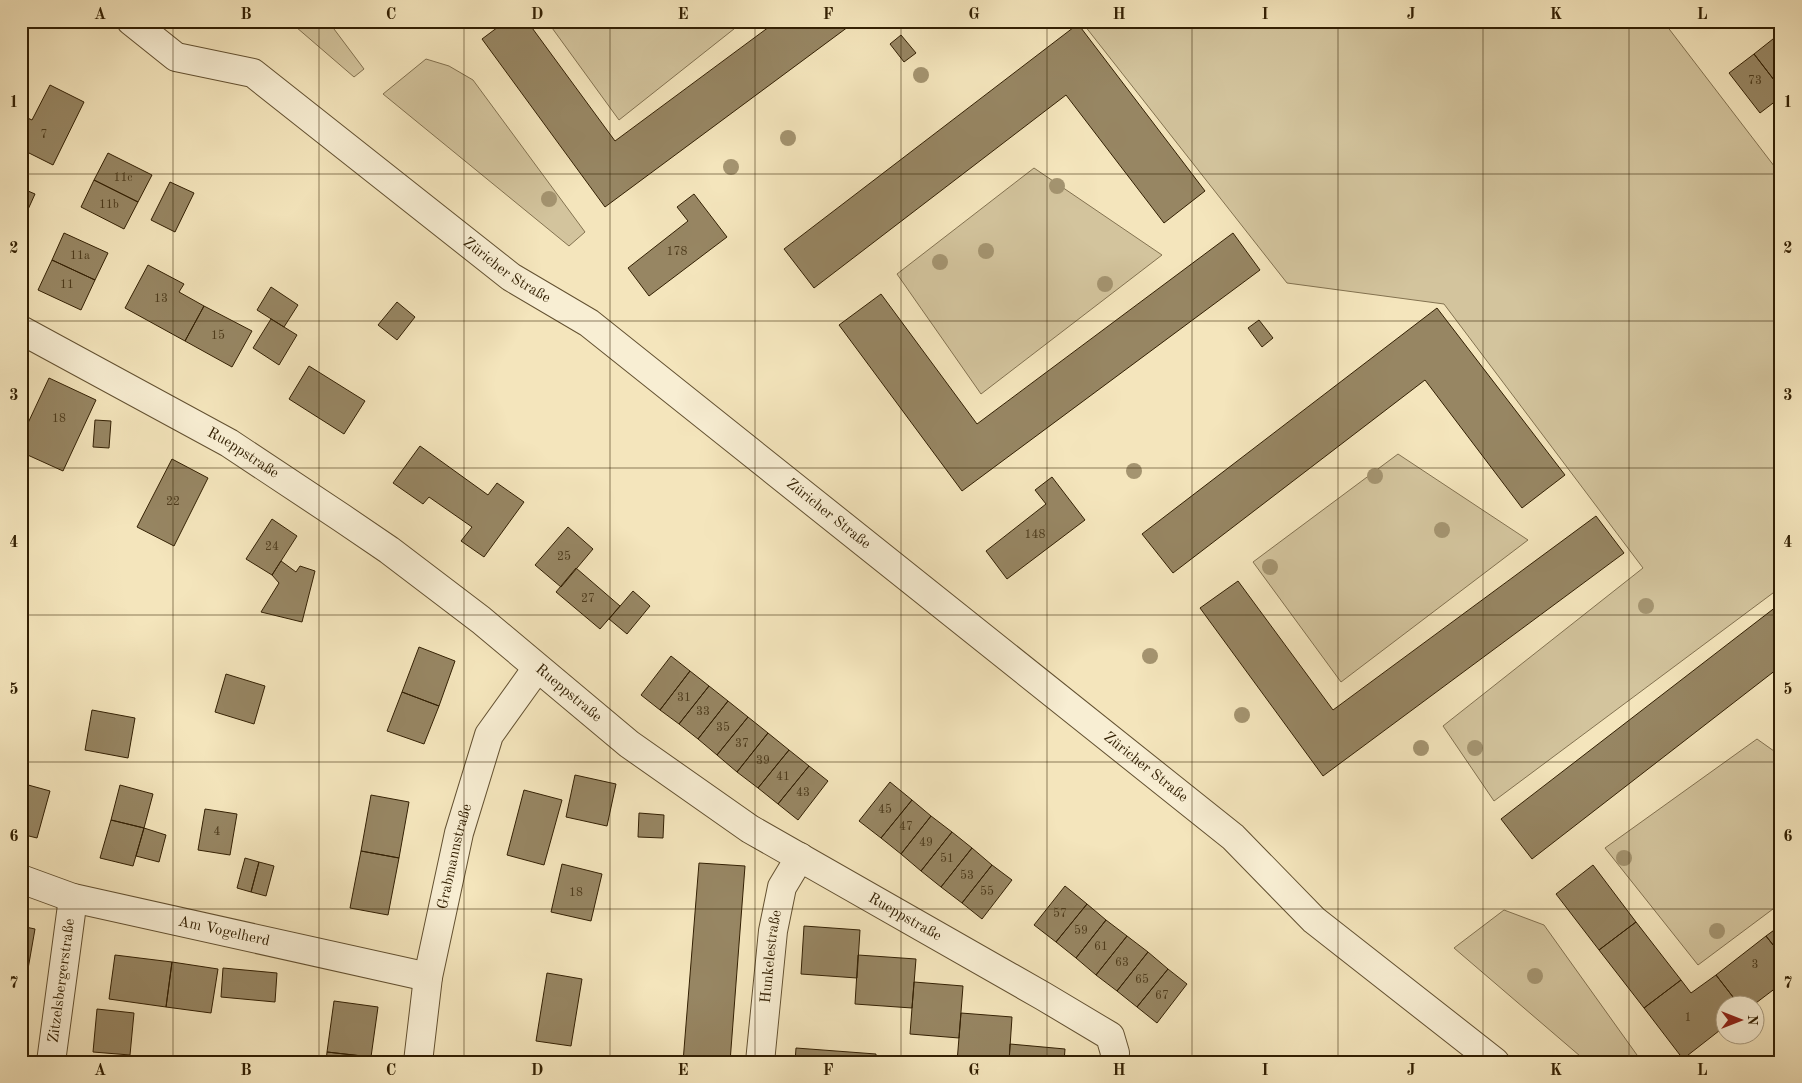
<svg xmlns="http://www.w3.org/2000/svg" width="1802" height="1083" font-family="'Old Standard TT',serif">
  <rect width="100%" height="100%" fill="#f4e5bc"/>
  <filter id="stains"><feTurbulence type="fractalNoise" baseFrequency=".004" numOctaves="4"/><feColorMatrix values="0 0 0 0 .2 0 0 0 0 .09 0 0 0 0 .02 0 0 0 .5 -.17"/></filter>
  <radialGradient id="worn" r=".72"><stop offset=".6" stop-color="#630" stop-opacity="0"/><stop offset="1" stop-color="#630" stop-opacity=".3"/></radialGradient>
  <path fill="#d3c49d" stroke="#837250" d="M289,21h39l36,48 -10,8z
    M547,21h197l-125,99z
    M1081,21h582l118,154v412l-287,214 -51,-75 200,-158 -199,-264 -157,-21z
    M426,59l23,7 24,14 112,152 -16,14 -186,-152z
    M1034,168l128,87 -181,139 -84,-120z
    M1398,454l130,86 -187,142 -88,-120z
    M1757,739l24,17v147l-83,62 -93,-117z
    M1504,910l40,15 98,137h-55l-133,-114z"/>
  <path fill="#978663" stroke="#332003" d="M506,21h21l88,120 162,-120h79l-251,186 -123,-168z
    M1078,24l127,167 -41,32 -98,-128 -252,193 -30,-39z
    M901,35l15,18 -12,9 -14,-18z
    M1778,35l3,4v50l-27,-35z
    M1754,54l27,35v8l-21,16 -31,-40z
    M50,85l34,17 -31,63 -32,-16v-34l11,5z
    M108,153l44,22 -14,27 -44,-22z
    M94,180l44,22 -14,27 -43,-22z
    M170,182l24,11 -19,39 -24,-12z
    M21,188l14,6 -14,31z
    M694,194l33,43 -78,59 -21,-28 60,-47 -11,-14z
    M64,233l44,20 -13,27 -43,-20z
    M1233,233l27,37 -298,221 -123,-166 42,-31 96,130z
    M52,260l43,20 -14,30 -43,-20z
    M148,265l36,19 -5,8 25,14 -19,35 -60,-33z
    M271,287l27,18 -14,22 -27,-17z
    M397,302l18,15 -18,23 -19,-15z
    M204,306l48,25 -20,36 -47,-26z
    M1437,308l128,167 -43,33 -97,-128 -252,193 -31,-39z
    M271,319l26,16 -18,30 -26,-17z
    M1259,320l14,18 -11,9 -14,-19z
    M309,366l56,35 -21,33 -55,-35z
    M49,378l47,22 -33,71 -42,-19v-14z
    M95,420l16,1 -2,27 -16,-1z
    M420,446l68,49 9,-12 27,19 -40,55 -23,-16 11,-14 -43,-30 -6,7 -30,-21z
    M172,459l36,19 -34,68 -37,-19z
    M1052,477l33,43 -78,59 -21,-28 60,-47 -11,-14z
    M1596,516l28,37 -301,223 -123,-168 38,-27 95,129z
    M272,519l25,17 -25,39 -26,-16z
    M568,527l25,22 -32,38 -26,-22z
    M281,561l15,11 4,-6 15,5 -13,51 -41,-10 18,-29 -7,-8z
    M576,568l44,38 -20,23 -44,-37z
    M633,591l17,15 -23,28 -18,-15z
    M1781,603v63l-249,193 -31,-40z
    M419,647l36,14 -16,45 -37,-14z
    M671,656l19,15 -30,39 -19,-15z
    M690,671l19,15 -30,38 -19,-14z
    M226,674l39,12 -11,38 -39,-12z
    M709,686l19,15 -30,38 -19,-15z
    M402,692l37,14 -15,38 -37,-13z
    M728,701l20,16 -31,38 -19,-16z
    M92,710l43,8 -7,40 -43,-8z
    M748,717l20,16 -31,39 -20,-17z
    M768,733l21,17 -31,38 -21,-16z
    M789,750l20,16 -31,38 -20,-16z
    M809,766l19,15 -30,39 -20,-16z
    M575,775l41,9 -9,42 -41,-9z
    M890,782l22,18 -31,38 -22,-17z
    M21,783l29,8 -13,47 -16,-4z
    M120,785l33,9 -9,34 -33,-8z
    M524,790l38,10 -18,65 -37,-10z
    M371,795l38,7 -10,56 -38,-7z
    M912,800l19,16 -30,38 -20,-16z
    M205,809l32,5 -7,41 -32,-5z
    M639,813l25,2 -1,23 -25,-1z
    M931,816l21,16 -31,39 -20,-17z
    M111,820l33,8 -11,38 -33,-8z
    M144,828l22,7 -7,27 -23,-6z
    M952,832l20,16 -31,39 -20,-16z
    M972,848l20,17 -30,38 -21,-16z
    M361,851l38,7 -11,57 -38,-7z
    M245,858l14,4 -8,30 -14,-4z
    M259,862l15,4 -8,30 -15,-4z
    M699,863l46,3 -15,196h-47z
    M562,864l40,10 -11,47 -40,-9z
    M992,865l20,15 -30,39 -20,-16z
    M1593,865l43,57 -37,28 -43,-56z
    M1065,886l22,18 -31,38 -22,-17z
    M1087,904l19,16 -30,38 -20,-16z
    M1106,920l21,16 -31,39 -20,-17z
    M1636,922l45,58 -37,28 -45,-58z
    M1781,925v30l-15,-19z
    M21,926l14,3 -7,40 -7,-1z
    M804,926l56,4 -3,48 -56,-4z
    M1127,936l21,16 -31,39 -21,-16z
    M1766,936l15,19v29l-29,22h-12l-24,-31z
    M1148,952l20,17 -31,38 -20,-16z
    M115,955l57,7 -6,45 -57,-8z
    M858,955l58,4 -4,49 -57,-4z
    M172,962l46,7 -7,44 -45,-6z
    M223,968l54,5 -2,29 -54,-5z
    M1168,969l19,15 -30,39 -20,-16z
    M547,973l35,6 -11,67 -35,-5z
    M1716,975l24,31h-16v21l-41,32 -39,-51 37,-28 10,13z
    M914,982l49,4 -4,52 -49,-4z
    M334,1001l44,6 -7,50 -44,-5z
    M97,1009l37,4 -4,42 -37,-3z
    M961,1013l51,4 -3,45h-52z
    M1010,1044l55,5 -1,13h-55z
    M796,1048l80,6v8h-81z
    M327,1052l44,5v5h-45z"/>
  <g fill="none" stroke-linecap="round" stroke-linejoin="round">
    <g stroke="#635131" stroke-width="30">
      <g id="minor">
        <path id="s1" d="M131,21l45,36 77,16 258,204 78,46 644,514 81,83 181,142"/>
        <path id="s2" d="M21,330l208,113 113,75 47,32 92,70 148,124 121,85 293,167 67,40 5,17 -1,9"/>
        <path id="s3" d="M21,879l52,19 355,79"/>
        <path id="s4" d="M51,1062l22,-164"/>
        <path id="s5" d="M418,1062l10,-85 31,-144 30,-98 48,-67"/>
        <path id="s6" d="M760,1062l13,-131 9,-44 18,-30"/>
      </g>
    </g>
    <use href="#minor" stroke="#f8eed3" stroke-width="28"/>
  </g>
  <g fill="#a49470">
    <circle cx="921" cy="75" r="8"/>
    <circle cx="788" cy="138" r="8"/>
    <circle cx="731" cy="167" r="8"/>
    <circle cx="1057" cy="186" r="8"/>
    <circle cx="549" cy="199" r="8"/>
    <circle cx="986" cy="251" r="8"/>
    <circle cx="940" cy="262" r="8"/>
    <circle cx="1105" cy="284" r="8"/>
    <circle cx="1134" cy="471" r="8"/>
    <circle cx="1375" cy="476" r="8"/>
    <circle cx="1442" cy="530" r="8"/>
    <circle cx="1270" cy="567" r="8"/>
    <circle cx="1646" cy="606" r="8"/>
    <circle cx="1150" cy="656" r="8"/>
    <circle cx="1242" cy="715" r="8"/>
    <circle cx="1421" cy="748" r="8"/>
    <circle cx="1475" cy="748" r="8"/>
    <circle cx="1624" cy="858" r="8"/>
    <circle cx="1717" cy="931" r="8"/>
    <circle cx="1535" cy="976" r="8"/>
  </g>
  <path fill="none" stroke="#332003" stroke-width="1" stroke-opacity="0.55" d="M173,21v1041M319,21v1041M464,21v1041M610,21v1041M755,21v1041M901,21v1041M1047,21v1041M1192,21v1041M1338,21v1041M1483,21v1041M1629,21v1041M21,174h1760M21,321h1760M21,468h1760M21,615h1760M21,762h1760M21,909h1760"/>
  <g text-anchor="middle" dominant-baseline="central" stroke-width="4" stroke-linejoin="round" paint-order="stroke">
    <g font-size="12" fill="#4c3a1b">
      <text x="1755" y="81">73</text>
      <text x="44" y="135">7</text>
      <text x="123" y="178">11c</text>
      <text x="109" y="205">11b</text>
      <text x="677" y="252">178</text>
      <text x="80" y="256">11a</text>
      <text x="67" y="285">11</text>
      <text x="161" y="299">13</text>
      <text x="218" y="336">15</text>
      <text x="59" y="419">18</text>
      <text x="173" y="502">22</text>
      <text x="1035" y="535">148</text>
      <text x="272" y="547">24</text>
      <text x="564" y="557">25</text>
      <text x="588" y="599">27</text>
      <text x="684" y="698">31</text>
      <text x="703" y="712">33</text>
      <text x="723" y="728">35</text>
      <text x="742" y="744">37</text>
      <text x="763" y="761">39</text>
      <text x="783" y="777">41</text>
      <text x="803" y="793">43</text>
      <text x="885" y="810">45</text>
      <text x="906" y="827">47</text>
      <text x="217" y="832">4</text>
      <text x="926" y="843">49</text>
      <text x="947" y="859">51</text>
      <text x="967" y="876">53</text>
      <text x="987" y="892">55</text>
      <text x="576" y="893">18</text>
      <text x="1060" y="914">57</text>
      <text x="1081" y="931">59</text>
      <text x="1101" y="947">61</text>
      <text x="1122" y="963">63</text>
      <text x="1755" y="965">3</text>
      <text x="1142" y="980">65</text>
      <text x="1162" y="996">67</text>
      <text x="1688" y="1018">1</text>
    </g>
    <g font-size="15" fill="#332003" stroke="#f8eed3">
      <text stroke="none"><textPath href="#s1" startOffset="458">Züricher Straße</textPath></text>
      <text stroke="none"><textPath href="#s2" startOffset="254">Rueppstraße</textPath></text>
      <text stroke="none"><textPath href="#s1" startOffset="862">Züricher Straße</textPath></text>
      <text stroke="none"><textPath href="#s2" startOffset="659">Rueppstraße</textPath></text>
      <text stroke="none"><textPath href="#s1" startOffset="1268">Züricher Straße</textPath></text>
      <text stroke="none"><textPath href="#s5" startOffset="209">Grabmannstraße</textPath></text>
      <text stroke="none"><textPath href="#s2" startOffset="1064">Rueppstraße</textPath></text>
      <text stroke="none"><textPath href="#s3" startOffset="210">Am Vogelherd</textPath></text>
      <text stroke="none"><textPath href="#s6" startOffset="106">Hunkelestraße</textPath></text>
      <text stroke="none"><textPath href="#s4" startOffset="82">Zitzelsbergerstraße</textPath></text>
    </g>
  </g>
  <rect width="1802" height="1083" fill="none" stroke="#f4e5bc" stroke-width="55"/>
  <g transform="translate(1740 1020) rotate(90)"><circle r="24" fill="#f8eed3" stroke="#a99c80"/>
  <path d="M0-4L9 19L0 12L-9 19Z" fill="#8f2418"/>
  <text y="-8" font-size="14" font-weight="bold" text-anchor="middle" fill="#332003">N</text>
  </g>
  <rect x="28" y="28" width="1746" height="1028" fill="none" stroke="#332003" stroke-width="2"/>
  <g font-size="16" text-anchor="middle" font-weight="bold" fill="#332003">
    <text x="100" y="19">A</text>
    <text x="246" y="19">B</text>
    <text x="391" y="19">C</text>
    <text x="537" y="19">D</text>
    <text x="683" y="19">E</text>
    <text x="828" y="19">F</text>
    <text x="974" y="19">G</text>
    <text x="1119" y="19">H</text>
    <text x="1265" y="19">I</text>
    <text x="1411" y="19">J</text>
    <text x="1556" y="19">K</text>
    <text x="1702" y="19">L</text>
    <text x="14" y="107">1</text>
    <text x="1788" y="107">1</text>
    <text x="14" y="253">2</text>
    <text x="1788" y="253">2</text>
    <text x="14" y="400">3</text>
    <text x="1788" y="400">3</text>
    <text x="14" y="547">4</text>
    <text x="1788" y="547">4</text>
    <text x="14" y="694">5</text>
    <text x="1788" y="694">5</text>
    <text x="14" y="841">6</text>
    <text x="1788" y="841">6</text>
    <text x="14" y="988">7</text>
    <text x="1788" y="988">7</text>
    <text x="100" y="1075">A</text>
    <text x="246" y="1075">B</text>
    <text x="391" y="1075">C</text>
    <text x="537" y="1075">D</text>
    <text x="683" y="1075">E</text>
    <text x="828" y="1075">F</text>
    <text x="974" y="1075">G</text>
    <text x="1119" y="1075">H</text>
    <text x="1265" y="1075">I</text>
    <text x="1411" y="1075">J</text>
    <text x="1556" y="1075">K</text>
    <text x="1702" y="1075">L</text>
  </g>
  <rect width="100%" height="100%" filter="url(#stains)"/>
  <rect width="100%" height="100%" fill="url(#worn)"/>
</svg>
